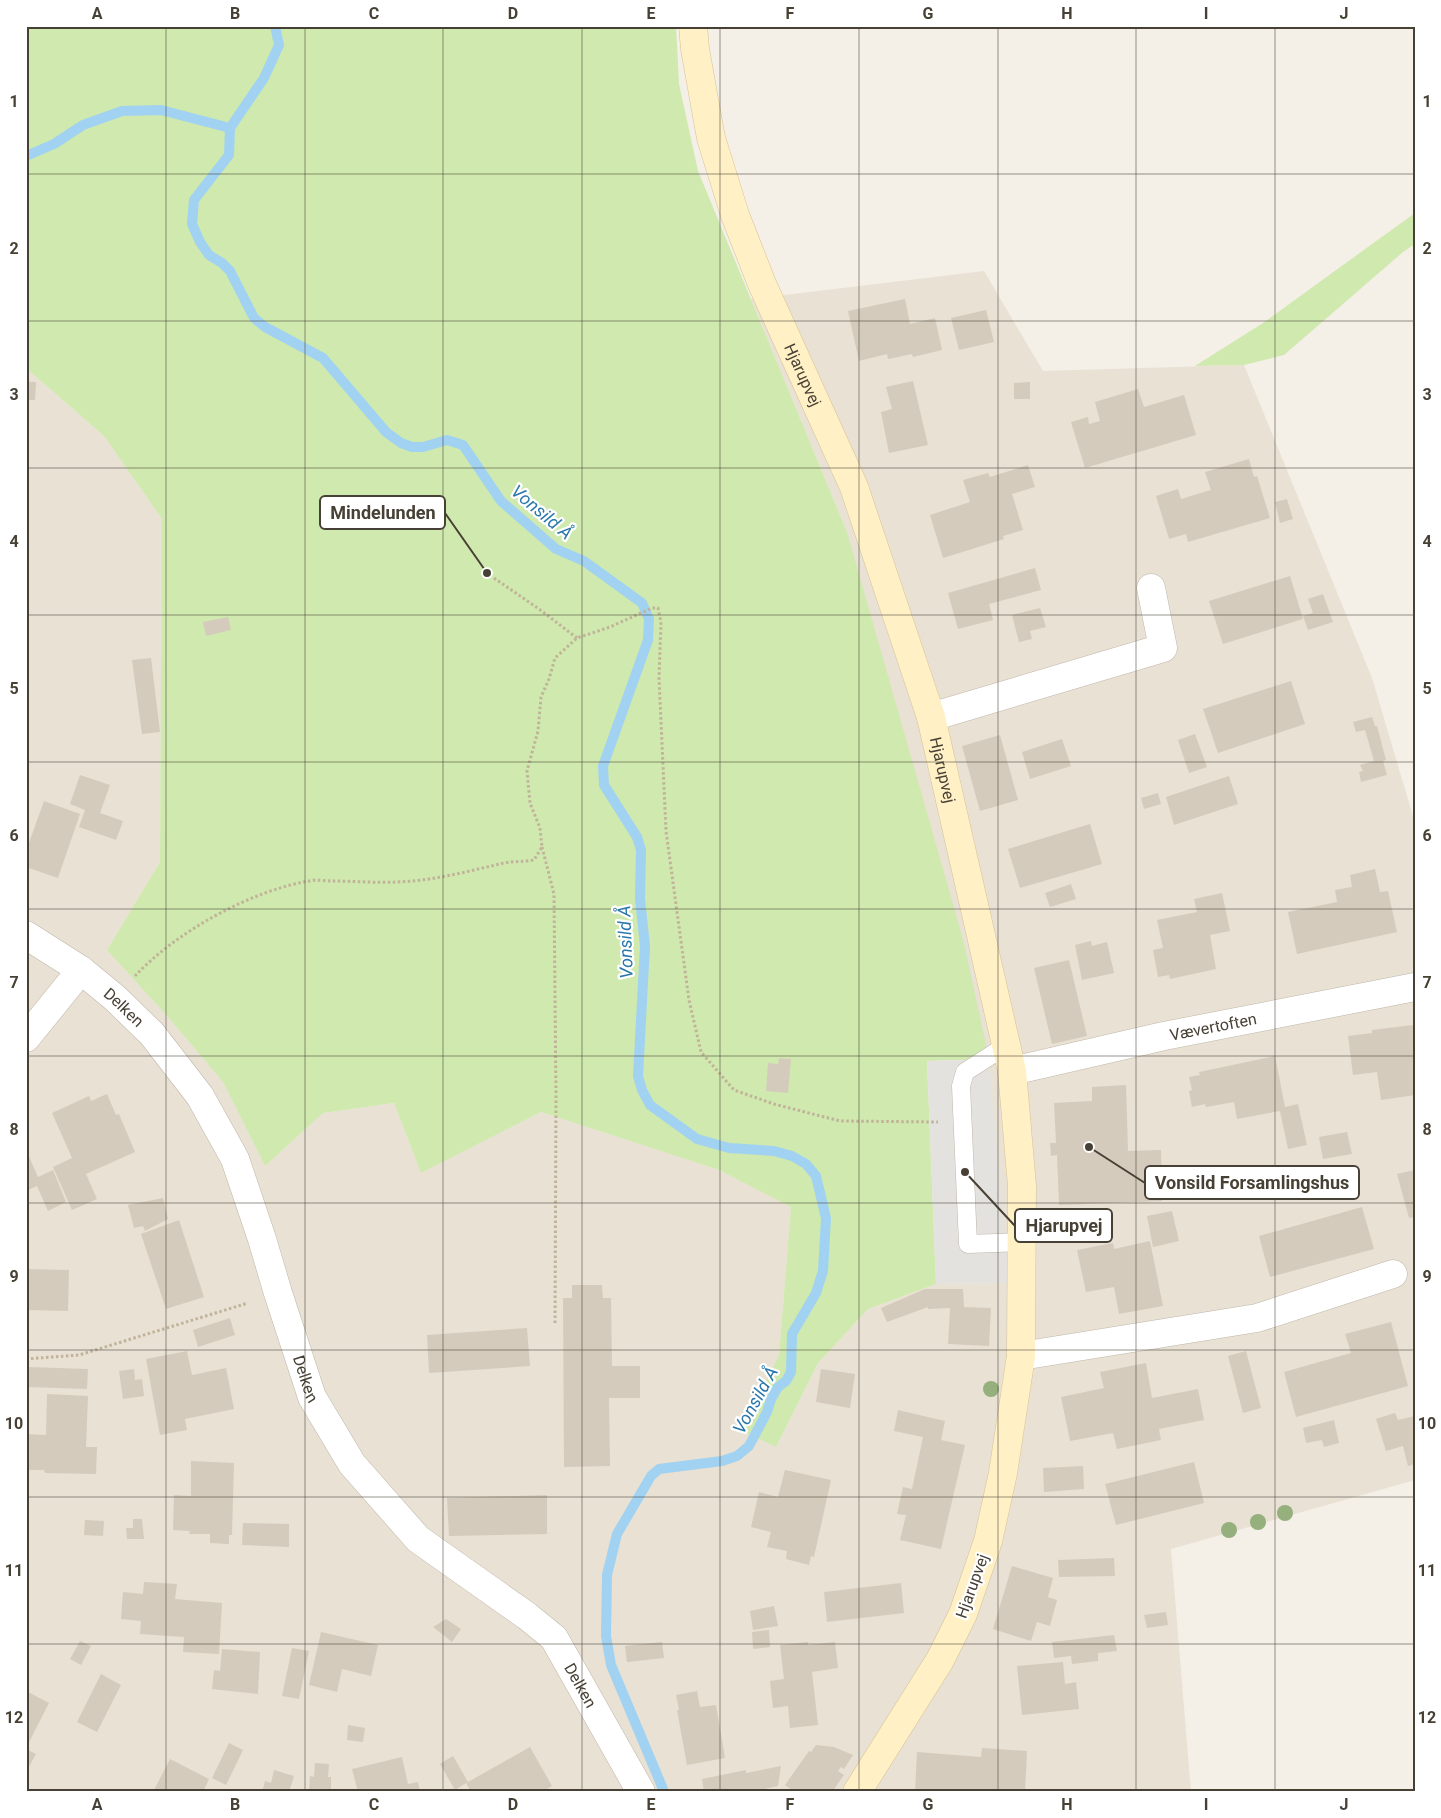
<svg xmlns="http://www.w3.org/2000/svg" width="1441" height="1818" font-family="Roboto,sans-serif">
  <rect width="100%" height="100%" fill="#f4efe7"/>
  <path fill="#e8e1d4" d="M984,271l59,100 201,-6 128,313 43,145v657l-244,69 20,243h-1165v-1424l78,68 58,83 -2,343 -53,88 61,67 55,65 42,84 58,-53 71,-10 27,70 120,-61 178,58 72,37 -12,148 -38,76 35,16 42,-84 50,-54 68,-25 72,-1 -161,-751 -96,-233z"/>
  <path fill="#cfe9ae" d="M26,26h650l3,58 19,87 149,361 117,411 25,116 -62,2 9,223 -68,25 -50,54 -42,84 -35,-16 38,-76 12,-148 -72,-37 -178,-58 -120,61 -27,-70 -71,10 -58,53 -42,-84 -55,-65 -61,-67 53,-88 2,-343 -58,-83 -78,-68z
    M1415,213v31l-12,8 -119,103 -40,10 -49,1 68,-43z"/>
  <path fill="#e4e2df" d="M989,1059l20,224 -73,1 -9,-223z"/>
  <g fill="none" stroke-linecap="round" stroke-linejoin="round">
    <path stroke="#a1d2f2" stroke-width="10" d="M230,128l-1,27 -35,45 -2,24 8,18 9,13 13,8 8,8 24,47 11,9 58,31 63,74 15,11 11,4h11l24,-7 16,5 38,56 55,48 28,12 58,42 7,16 -1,21 -45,126 1,19 33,52 4,13 -1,49 5,47 -7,130 4,14 8,15 47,34 32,9 45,3 18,5 14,8 10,12 10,42 -3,53 -7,22 -24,41 -1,38 -5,9 -8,6 -7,12 -4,13 -18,34 -12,10 -15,5 -63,8 -8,7 -34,58 -10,41 -1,61 5,29 52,124
      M230,128l34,-50 15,-33 -4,-19
      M26,156l28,-12 29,-19 39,-14 39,-1 69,18"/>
  </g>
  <path fill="#d5cbbc" d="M905,299l5,25 25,-6 7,32 -29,7 -1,-3 -24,5 -1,-5 -28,7 -11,-50z
    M986,310l8,32 -35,8 -8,-32z
    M913,381l15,64 -39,8 -8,-41 11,-3 -6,-22z
    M26,382h10l-1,18h-9z
    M1030,382v17h-16v-16z
    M1138,389l6,18 40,-12 12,40 -111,33 -14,-46 17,-5 1,7 11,-3 -5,-19z
    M1249,459l5,18 3,-1 13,42 -82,24 -2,-8 -17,5 -13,-43 22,-7 3,10 30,-9 -6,-18z
    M1028,465l7,22 -23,7 11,36 -20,6 1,3 -61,19 -13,-43 40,-13 -7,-22 25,-7 2,4z
    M1287,499l6,20 -13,4 -5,-21z
    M1035,568l6,22 -52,14 4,16 -35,9 -10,-36z
    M1290,576l13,43 -80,25 -14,-43z
    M1323,594l10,28 -25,8 -5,-14 10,-3 -5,-14z
    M1040,608l6,19 -16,4 2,8 -13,3 -7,-27z
    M228,617l3,13 -25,6 -3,-14z
    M151,658l9,74 -18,2 -10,-74z
    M1291,681l14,43 -87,29 -15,-44z
    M1372,717l3,9h2l9,34 -3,1 4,14 -26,7 -2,-10 4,-1 -3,-6 14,-4 -9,-31 -9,2 -3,-10z
    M1195,734l12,33 -18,6 -11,-33z
    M1000,735l18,65 -38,11 -18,-65z
    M1062,739l9,27 -41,13 -8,-27z
    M80,775l30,10 -10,28 23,8 -7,19 -37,-13 6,-17 -15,-6z
    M1229,776l9,28 -64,21 -8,-28z
    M1158,793l3,11 -17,5 -3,-11z
    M44,801l36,13 -22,64 -32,-11v-16z
    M1090,824l12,40 -82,24 -12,-39z
    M1375,869l5,23 8,-1 9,41 -100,22 -9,-42 49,-10 -2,-12 17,-3 -2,-12z
    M1071,884l5,15 -26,8 -5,-14z
    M1222,893l8,38 -20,4 6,34 -46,10 -1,-4 -11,2 -5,-27 10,-2 -6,-28 40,-8 -3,-13z
    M1091,941l1,5 15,-4 7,31 -32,7 -7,-35z
    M1069,960l18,76 -35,8 -18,-76z
    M1413,1025l2,11v59l-34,5 -4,-28 -24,3 -5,-39 24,-3v-3z
    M1275,1056l10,51 13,-3 9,41 -19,4 -8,-38 -43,8 -3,-17 -28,5 -1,-3 -13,3 -3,-16 3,-1 -3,-13 11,-2 -1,-3z
    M779,1058l12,1 -3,34 -22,-2 2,-28 10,1z
    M1126,1085l2,66 33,-1 1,51 -103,4 -2,-50 -6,1 -1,-13h6l-2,-40 38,-2v-14z
    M107,1094l9,21 3,-1 16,38 -49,22 11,25 -25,11 -19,-43 19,-9 -20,-45 37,-17 2,5z
    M1347,1132l5,22 -29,5 -4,-22z
    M26,1150l12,27 15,-7 13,32 -18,9 -11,-25 -11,5z
    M1415,1170v47l-6,1 -12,-44z
    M163,1198l5,21 -23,12 -2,-5 -9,2 -6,-23z
    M1362,1207l12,42 -104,28 -11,-41z
    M1172,1211l7,30 -26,6 -6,-31z
    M179,1220l25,77 -38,12 -25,-75z
    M1150,1241l13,65 -44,8 -5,-27 -28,5 -9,-42 36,-7 1,6z
    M26,1269l43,1 -1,41 -42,-1z
    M572,1285h30l1,13h8l1,68h28v32h-31l1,68 -46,1 -1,-169h9z
    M925,1289h38l1,18 27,1 -2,38 -41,-2 2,-36 -22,1v-2l-41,15 -6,-14z
    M230,1318l5,17 -37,12 -5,-17z
    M1391,1322l17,64 -112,31 -12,-45 67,-19 -6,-19z
    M527,1328l3,38 -101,7 -2,-38z
    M187,1351l5,24 34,-7 8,41 -49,10 2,11 -27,5 -14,-76z
    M1246,1351l15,57 -18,5 -15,-57z
    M1146,1363l6,35 46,-9 6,31 -45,9 2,11 -44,9 -4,-16 -43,8 -9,-44 43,-9 -4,-16z
    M29,1367l59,2 -1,20 -59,-2z
    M134,1369l1,11 7,-1 2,17 -21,3 -4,-28z
    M821,1369l34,5 -5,34 -34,-6z
    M47,1394l41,2 -2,51h11l-1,27 -51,-1 -1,-3h-18v-36l20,1z
    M898,1410l47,11 -4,19 24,5 -24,104 -41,-9 6,-25 -9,-1 6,-27 9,2 11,-52 -29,-6z
    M1395,1413l3,7 17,-4v48l-7,2 -5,-20 -17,5 -10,-32z
    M1334,1420l5,23 -15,4 -2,-7 -16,3 -3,-15z
    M191,1461l43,2 -2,72h-3v9l-19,-1v-9h-21l1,-3 -17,-1 1,-35 17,1z
    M1194,1462l10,41 -88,22 -11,-41z
    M1083,1466l1,23 -40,3 -1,-24z
    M785,1470l46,10 -17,77 -3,-1 -2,9 -23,-6 1,-8 -20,-4 4,-15 -20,-5 8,-35 19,5z
    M547,1495v39l-98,2 -2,-38z
    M133,1519h9l2,20h-17l-1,-11h7z
    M85,1520l19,1 -1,15 -19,-1z
    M243,1523l46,1v23l-47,-2z
    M1114,1558l1,18 -56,1 -1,-17z
    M1012,1566l41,12 -5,19 9,3 -7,26 -13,-4 -6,19 -38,-12z
    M144,1582l33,2 -2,15 47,4 -3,51 -36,-2 1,-15 -44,-3 1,-13 -20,-2 2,-27 20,2z
    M901,1583l3,30 -77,9 -3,-30z
    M774,1606l4,20 -25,4 -3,-19z
    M1166,1612l2,13 -21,3 -3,-13z
    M446,1619l15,10 -9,13 -19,-15z
    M769,1630l1,17 -17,2 -1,-17z
    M321,1632l57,13 -7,31 -29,-7 -5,23 -28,-7z
    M1114,1635l3,16 -19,2v8l-26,3 -1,-8 -17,2 -2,-16z
    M80,1641l11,5 -10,19 -11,-6z
    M662,1642l2,16 -37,4 -2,-16z
    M808,1642v3l27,-3 3,26 -26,4 6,53 -28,3 -2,-22 -15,2 -3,-27 14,-2 -4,-34z
    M292,1648l17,3 -10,48 -17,-3z
    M222,1649l38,3 -2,42 -46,-5 2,-19 6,1z
    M1063,1662l2,22 11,-2 3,27 -57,6 -5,-49z
    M101,1674l20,11 -24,47 -20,-10z
    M26,1691l23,12 -23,45z
    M697,1691l3,16 16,-2 9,53 -38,7 -10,-55h2l-3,-15z
    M348,1725l17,3 -2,14 -16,-2z
    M229,1743l14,7 -17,35 -14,-7z
    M816,1745l18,2 19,8 -9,14 -3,-2 -3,4 6,4 -12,17h-37l-10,-7 24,-34 2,1z
    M530,1747l22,39 -10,6h-71l-5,-9 -11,7 -15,-26 13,-8 15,26z
    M982,1748l45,3 -2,41h-110l2,-40 64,5z
    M26,1749l10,5 -10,18z
    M402,1757l6,27 10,-2 2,10h-62l-6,-23z
    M170,1759l39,20 -6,13h-50z
    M315,1763l14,1 -1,13h3v15h-22l1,-16 4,1z
    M781,1766l-3,20 -28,6h-46l-2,-13 44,-9v3z
    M274,1770l20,6 -4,13 9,3h-37l3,-11 6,2z"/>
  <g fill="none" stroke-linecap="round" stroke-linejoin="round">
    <g stroke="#bfb7a9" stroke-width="19">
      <path id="lane" d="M1007,1045l-42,27 -4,14 7,158 54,-2"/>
    </g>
    <g stroke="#bfb7a9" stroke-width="29">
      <g id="street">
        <path d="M931,717l232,-69 -12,-60"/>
        <path id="s1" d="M26,935l55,35 34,28 37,36 48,62 35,63 27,80 16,54 34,104 40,67 66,75 109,77 27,22 87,154"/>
        <path d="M26,1038l55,-68"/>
        <path id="s2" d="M1012,1071l152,-35 251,-49"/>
        <path d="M1021,1356l236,-38 136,-44"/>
      </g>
    </g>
    <g stroke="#d5c395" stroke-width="29">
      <g id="secondary">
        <path id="s3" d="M693,26l2,23 16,89 24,77 27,69 92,203 77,230 81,354 10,115 -1,170 -18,117 -15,68 -25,73 -23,46 -83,132"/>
      </g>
    </g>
    <path stroke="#c1b39a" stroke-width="3" stroke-dasharray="2.5 2.5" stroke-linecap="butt" d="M494,578l45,31 38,29
      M542,847l12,47 2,203 -1,228
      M135,976c41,-44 115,-85 174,-95 7,-2 16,0 23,0 21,0 43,2 64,1 37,-1 73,-11 108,-19 10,-2 20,-1 30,-3l8,-13 -2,-19 -10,-25 -3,-32 11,-40 3,-34 8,-18 6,-21 22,-20 33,-11 42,-19h6l3,14 -2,56 7,153 23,169 12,52 33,38 40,14 66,17 98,1
      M26,1359l53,-4 169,-52"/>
    <use href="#lane" stroke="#fff" stroke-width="18"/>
    <use href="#street" stroke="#fff" stroke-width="28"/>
    <use href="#secondary" stroke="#fff0c5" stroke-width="28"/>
  </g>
  <g fill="#95af7d">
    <circle cx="991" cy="1389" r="8"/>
    <circle cx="1285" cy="1513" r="8"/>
    <circle cx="1258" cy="1522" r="8"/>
    <circle cx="1229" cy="1530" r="8"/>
  </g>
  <path fill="none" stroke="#474035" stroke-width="1" stroke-opacity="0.55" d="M166,26v1766M305,26v1766M443,26v1766M582,26v1766M720,26v1766M859,26v1766M998,26v1766M1136,26v1766M1275,26v1766M26,174h1389M26,321h1389M26,468h1389M26,615h1389M26,762h1389M26,909h1389M26,1056h1389M26,1203h1389M26,1350h1389M26,1497h1389M26,1644h1389"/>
  <g text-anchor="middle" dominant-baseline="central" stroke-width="4.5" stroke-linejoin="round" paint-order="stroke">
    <g font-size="16" fill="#474035" stroke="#fff">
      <text stroke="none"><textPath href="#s3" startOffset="368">Hjarupvej</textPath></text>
      <text stroke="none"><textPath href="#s3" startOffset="788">Hjarupvej</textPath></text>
      <text stroke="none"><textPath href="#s1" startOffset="122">Delken</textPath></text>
      <text stroke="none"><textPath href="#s2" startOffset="206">Vævertoften</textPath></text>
      <text stroke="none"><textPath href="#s1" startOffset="542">Delken</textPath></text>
      <text transform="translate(972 1586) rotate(-70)">Hjarupvej</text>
      <text stroke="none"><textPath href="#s1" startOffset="962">Delken</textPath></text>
    </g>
    <g font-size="18" font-style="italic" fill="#2b78ad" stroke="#fff">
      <text transform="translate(542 512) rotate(40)">Vonsild Å</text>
      <text transform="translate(625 942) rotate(-92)">Vonsild Å</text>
      <text transform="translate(755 1400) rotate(-61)">Vonsild Å</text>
    </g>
  </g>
  <path fill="none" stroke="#474035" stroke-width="2" d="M487 573L445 513M1089 1147L1145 1183M965 1172L1015 1226"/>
  <g fill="#474035" stroke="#fff" stroke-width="2">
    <circle cx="487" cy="573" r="5"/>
    <circle cx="1089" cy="1147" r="5"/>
    <circle cx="965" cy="1172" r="5"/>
  </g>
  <g fill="#fff" stroke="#474035" stroke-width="2">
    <rect x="320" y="496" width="125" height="33" rx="5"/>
    <rect x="1145" y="1166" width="214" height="33" rx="5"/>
    <rect x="1015" y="1209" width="97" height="33" rx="5"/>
  </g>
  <g font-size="18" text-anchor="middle" font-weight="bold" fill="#474035">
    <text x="383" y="519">Mindelunden</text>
    <text x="1252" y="1189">Vonsild Forsamlingshus</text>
    <text x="1064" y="1232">Hjarupvej</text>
  </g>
  <rect width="1441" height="1818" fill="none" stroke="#ffffff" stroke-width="55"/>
  <rect x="28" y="28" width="1386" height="1762" fill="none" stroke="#474035" stroke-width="2"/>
  <g font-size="16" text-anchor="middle" font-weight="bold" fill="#474035">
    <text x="97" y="19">A</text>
    <text x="235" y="19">B</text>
    <text x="374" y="19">C</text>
    <text x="513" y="19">D</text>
    <text x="651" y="19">E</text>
    <text x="790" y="19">F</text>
    <text x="928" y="19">G</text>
    <text x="1067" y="19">H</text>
    <text x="1206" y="19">I</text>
    <text x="1344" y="19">J</text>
    <text x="14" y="107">1</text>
    <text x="1427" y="107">1</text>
    <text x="14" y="254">2</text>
    <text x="1427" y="254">2</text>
    <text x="14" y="400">3</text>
    <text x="1427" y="400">3</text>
    <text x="14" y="547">4</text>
    <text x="1427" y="547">4</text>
    <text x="14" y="694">5</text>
    <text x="1427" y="694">5</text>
    <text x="14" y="841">6</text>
    <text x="1427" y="841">6</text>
    <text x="14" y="988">7</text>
    <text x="1427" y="988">7</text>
    <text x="14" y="1135">8</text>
    <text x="1427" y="1135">8</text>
    <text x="14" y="1282">9</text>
    <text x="1427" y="1282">9</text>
    <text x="14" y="1429">10</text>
    <text x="1427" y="1429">10</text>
    <text x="14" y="1576">11</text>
    <text x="1427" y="1576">11</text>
    <text x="14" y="1723">12</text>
    <text x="1427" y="1723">12</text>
    <text x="97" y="1810">A</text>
    <text x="235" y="1810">B</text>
    <text x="374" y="1810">C</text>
    <text x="513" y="1810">D</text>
    <text x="651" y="1810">E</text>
    <text x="790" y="1810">F</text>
    <text x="928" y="1810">G</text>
    <text x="1067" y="1810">H</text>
    <text x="1206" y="1810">I</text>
    <text x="1344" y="1810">J</text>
  </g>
</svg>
